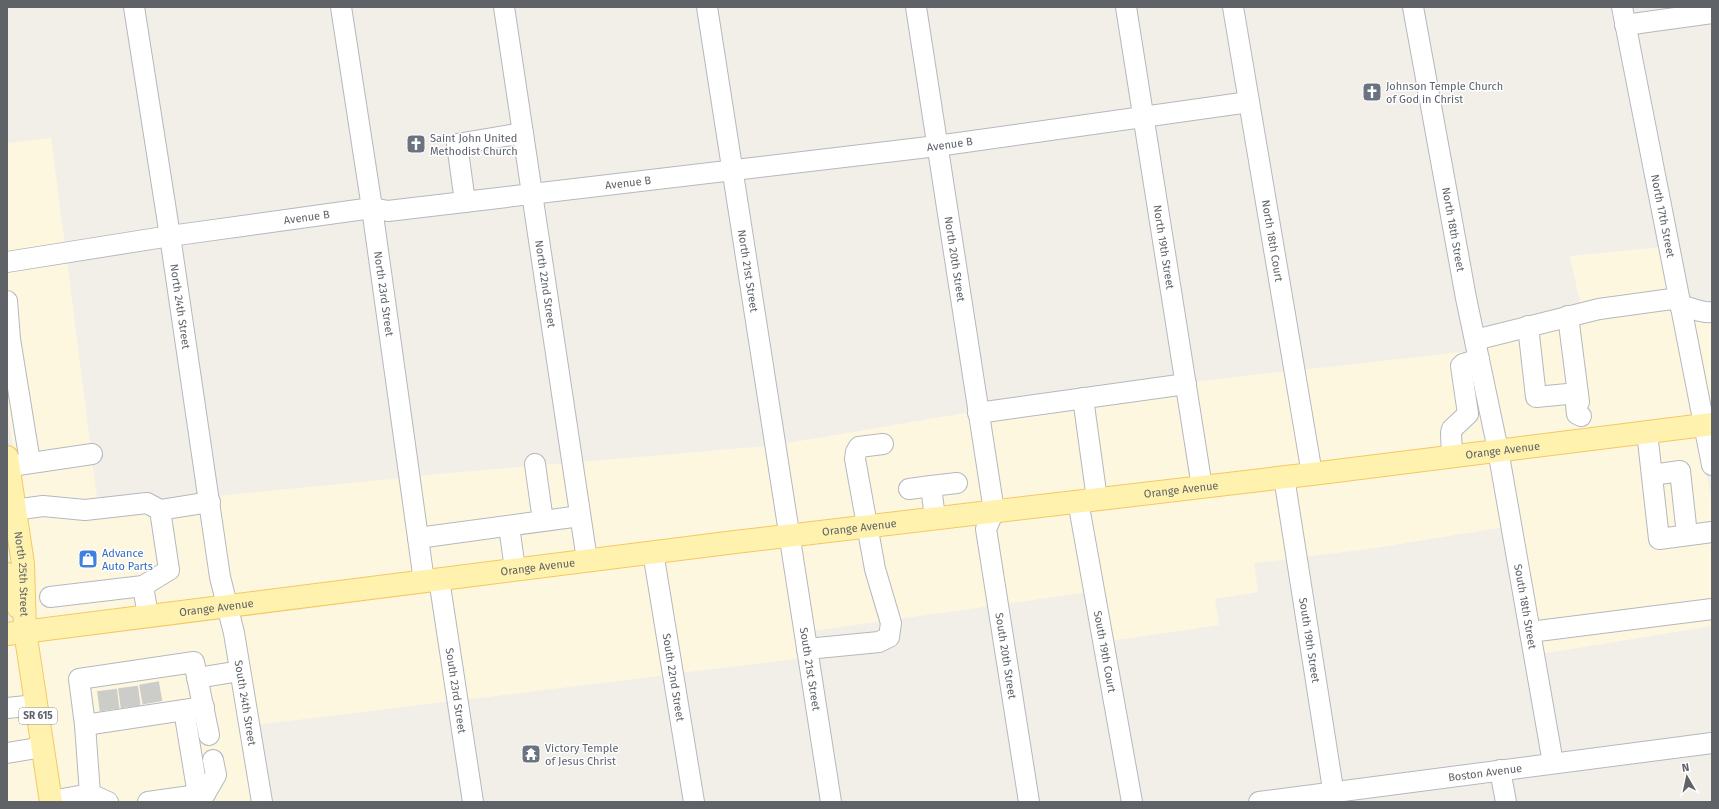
<svg xmlns="http://www.w3.org/2000/svg" width="1719" height="809" font-family="'Fira Sans',sans-serif">
  <rect width="100%" height="100%" fill="#f1efe8"/>
  <path fill="#fef7e0" d="M51,138l14,107 -58,9v-111z
    M1662,247l34,172 -192,23 -25,-114 103,-16 -12,-56z
    M67,260l31,246 104,-9 16,101 -186,24 -2,-59 -23,-155v-138z
    M1712,310v106l-23,-102z
    M1470,351l20,92 -172,22 -17,-95z
    M1287,371l17,96 -96,11 -16,-96z
    M1178,383l16,97 -194,22 -15,-92z
    M971,412l15,92 -191,22 -13,-82z
    M1699,434l13,69v123l-171,28 -35,-197z
    M768,446l13,82 -188,23 -14,-89z
    M1493,459l12,68 -130,21 -71,9 -11,-73z
    M565,463l14,90 -149,19 -13,-96z
    M403,478l13,96 -184,22 -16,-100z
    M1279,486l11,73 -36,4 4,29 -43,7 4,26 -109,16 -23,-133z
    M1073,509l14,83 -82,12 -12,-73 6,-13z
    M982,520l9,86 -179,25 -14,-89z
    M784,544l18,114 -122,15 -19,-114z
    M647,561l19,114 -202,25 -16,-114z
    M434,588l17,113 -195,24 -20,-113z
    M222,613l33,189h-197l-25,-164z
    M19,640l25,162h-37v-160z"/>
  <g fill="none" stroke-linecap="round" stroke-linejoin="round">
    <path stroke="#ccccc8" stroke-width="20" stroke-dasharray="20 10" stroke-linecap="butt" d="M149,683l4,23
      M128,687l3,22
      M107,690l3,23"/>
    <g stroke="#b5b8bc" stroke-width="22">
      <g id="minor">
        <path id="s1" d="M134,7l36,229 50,341 14,56 28,169"/>
        <path id="s2" d="M341,7l31,201 52,373"/>
        <path id="s3" d="M504,7l83,553"/>
        <path id="s4" d="M707,7l124,795"/>
        <path id="s5" d="M916,7l78,504 -8,18 43,273"/>
        <path id="s6" d="M1126,7l76,480"/>
        <path id="s7" d="M1233,7l79,467"/>
        <path id="s8" d="M1413,7l53,291 32,152 55,313"/>
        <path id="s9" d="M1622,7l90,458"/>
        <path d="M1625,25l87,-12"/>
        <path d="M465,202l-8,-58 66,-11"/>
        <path id="s10" d="M7,262l163,-26 202,-28 16,3 549,-65 312,-44"/>
        <path d="M7,301l3,38 20,123"/>
        <path d="M1680,306c12,1 21,8 32,6"/>
        <path d="M1568,316l11,86 -3,3 1,9 4,2"/>
        <path d="M1528,326l8,71 42,-4"/>
        <path d="M1475,340l124,-31 80,-11"/>
        <path d="M1083,398l14,101"/>
        <path d="M978,413l208,-29"/>
        <path d="M1647,432l12,107 53,-7"/>
        <path d="M1452,456l-1,-23 1,-4 16,-15 -7,-48 2,-2 16,-5"/>
        <path d="M535,464l8,57"/>
        <path d="M18,465l74,-11"/>
        <path d="M1652,475l28,-4 7,64"/>
        <path id="s11" d="M1284,477l51,325"/>
        <path d="M909,489l22,-3"/>
        <path id="s12" d="M1078,501l54,301"/>
        <path d="M7,511l36,-5 42,4 62,-7 13,7 50,-8"/>
        <path d="M935,518l-4,-32 26,-3"/>
        <path d="M509,526l6,43"/>
        <path d="M418,538l162,-22"/>
        <path id="s13" d="M653,552l41,250"/>
        <path id="s14" d="M439,579l34,223"/>
        <path d="M50,597l93,-11"/>
        <path d="M148,616l-5,-30 26,-16 -9,-60"/>
        <path d="M1530,632l182,-23"/>
        <path d="M807,649l72,-7 10,-5 2,-14 -16,-54 -20,-110 1,-7 3,-5 24,-3"/>
        <path d="M197,678l43,-7"/>
        <path d="M7,708l29,-3"/>
        <path d="M184,710l14,85"/>
        <path d="M85,725l119,-18"/>
        <path d="M7,753l36,-6"/>
        <path d="M1500,770l6,32"/>
        <path d="M90,794l-5,-69 -6,-46 115,-17 15,73"/>
        <path d="M205,794l11,-19 -3,-15"/>
        <path d="M51,801l39,-7 18,8"/>
        <path d="M148,802l57,-8"/>
        <path id="s15" d="M1259,802l453,-59"/>
      </g>
    </g>
    <g stroke="#f2c960" stroke-width="24">
      <g id="major">
        <path id="s16" d="M7,457l16,107 2,67 26,171"/>
        <path d="M7,574l11,33"/>
        <path id="s17" d="M7,634l728,-92 577,-68 400,-50"/>
      </g>
    </g>
    <use href="#minor" stroke="#fff" stroke-width="20"/>
    <use href="#major" stroke="#fff2af" stroke-width="22"/>
  </g>
  <defs>
    <g id="church-square" transform="scale(1)"><rect x="-9" y="-9" width="18" height="18" rx="4" fill="#6b7280" stroke="#fff"/><path d="M-1.2-6h2.4v3.5h3.3v2.4h-3.3V6h-2.4V-.1h-3.3v-2.4h3.3Z" fill="#fff"/></g>
    <g id="shop-square" transform="scale(1)"><rect x="-9" y="-9" width="18" height="18" rx="4" fill="#3f7fe0" stroke="#fff"/><path d="M-5-2.5h2.3a2.7 3.5 0 0 1 5.4 0H5L5.5 6h-11ZM-1.5-2.5h3a1.5 2.3 0 0 0-3 0Z" fill="#fff"/></g>
    <g id="temple-square" transform="scale(1)"><rect x="-9" y="-9" width="18" height="18" rx="4" fill="#6b7280" stroke="#fff"/><path d="M0-6L5-2H3V0L6.5 2.5H4V6H1.5V3h-3V6H-4V2.5H-6.5L-3 0V-2H-5Z" fill="#fff"/></g>
  </defs>
  <g fill-rule="evenodd">
    <use href="#church-square" x="1372" y="92"/>
    <use href="#church-square" x="416" y="144"/>
    <use href="#shop-square" x="88" y="559"/>
    <use href="#temple-square" x="531" y="754"/>
  </g>
  <g text-anchor="middle" dominant-baseline="central" stroke-width="3" stroke-linejoin="round" paint-order="stroke">
    <rect fill="#fff" stroke="#8f9295" stroke-width="1" x="19" y="708" width="38" height="16" rx="3"/>
    <g font-size="10" font-weight="bold" fill="#5f6368">
      <text x="38" y="716">SR 615</text>
    </g>
    <g font-size="11" fill="#5b616d" stroke="#fff" text-anchor="start">
      <text x="1386" y="86">Johnson Temple Church<tspan x="1386" dy="13">of God in Christ</tspan></text>
      <text x="430" y="138">Saint John United<tspan x="430" dy="13">Methodist Church</tspan></text>
      <text x="545" y="748">Victory Temple<tspan x="545" dy="13">of Jesus Christ</tspan></text>
    </g>
    <g font-size="11" fill="#5f6368" stroke="#fff">
      <text stroke="none"><textPath href="#s10" startOffset="951">Avenue B</textPath></text>
      <text stroke="none"><textPath href="#s10" startOffset="627">Avenue B</textPath></text>
      <text stroke="none"><textPath href="#s9" startOffset="213">North 17th Street</textPath></text>
      <text stroke="none"><textPath href="#s10" startOffset="303">Avenue B</textPath></text>
      <text stroke="none"><textPath href="#s8" startOffset="226">North 18th Street</textPath></text>
      <text stroke="none"><textPath href="#s7" startOffset="237">North 18th Court</textPath></text>
      <text stroke="none"><textPath href="#s6" startOffset="243">North 19th Street</textPath></text>
      <text stroke="none"><textPath href="#s5" startOffset="255">North 20th Street</textPath></text>
      <text stroke="none"><textPath href="#s4" startOffset="267">North 21st Street</textPath></text>
      <text stroke="none"><textPath href="#s3" startOffset="280">North 22nd Street</textPath></text>
      <text stroke="none"><textPath href="#s2" startOffset="290">North 23rd Street</textPath></text>
      <text stroke="none"><textPath href="#s1" startOffset="303">North 24th Street</textPath></text>
      <text stroke="none"><textPath href="#s17" startOffset="1507">Orange Avenue</textPath></text>
      <text stroke="none"><textPath href="#s17" startOffset="1183">Orange Avenue</textPath></text>
      <text stroke="none"><textPath href="#s17" startOffset="859">Orange Avenue</textPath></text>
      <text stroke="none"><textPath href="#s17" startOffset="535">Orange Avenue</textPath></text>
      <text stroke="none"><textPath href="#s16" startOffset="118">North 25th Street</textPath></text>
      <text stroke="none"><textPath href="#s17" startOffset="211">Orange Avenue</textPath></text>
      <text stroke="none"><textPath href="#s8" startOffset="610">South 18th Street</textPath></text>
      <text stroke="none"><textPath href="#s11" startOffset="165">South 19th Street</textPath></text>
      <text stroke="none"><textPath href="#s12" startOffset="153">South 19th Court</textPath></text>
      <text stroke="none"><textPath href="#s5" startOffset="658">South 20th Street</textPath></text>
      <text stroke="none"><textPath href="#s4" startOffset="670">South 21st Street</textPath></text>
      <text stroke="none"><textPath href="#s13" startOffset="127">South 22nd Street</textPath></text>
      <text stroke="none"><textPath href="#s14" startOffset="113">South 23rd Street</textPath></text>
      <text stroke="none"><textPath href="#s1" startOffset="705">South 24th Street</textPath></text>
      <text stroke="none"><textPath href="#s15" startOffset="228">Boston Avenue</textPath></text>
    </g>
    <g font-size="11" fill="#366cbe" stroke="#fff" text-anchor="start">
      <text x="102" y="553">Advance<tspan x="102" dy="13">Auto Parts</tspan></text>
    </g>
  </g>
  <rect width="1719" height="809" fill="none" stroke="#5f6368" stroke-width="16"/>
  <g transform="translate(1687 777) rotate(351)" stroke="#ffffff" stroke-width="3" paint-order="stroke">
  <path d="M0-3L7 15L0 10L-7 15Z" fill="#5f6368"/>
  <text y="-6" font-size="11" font-weight="bold" text-anchor="middle" fill="#5f6368">N</text>
  </g>
</svg>
